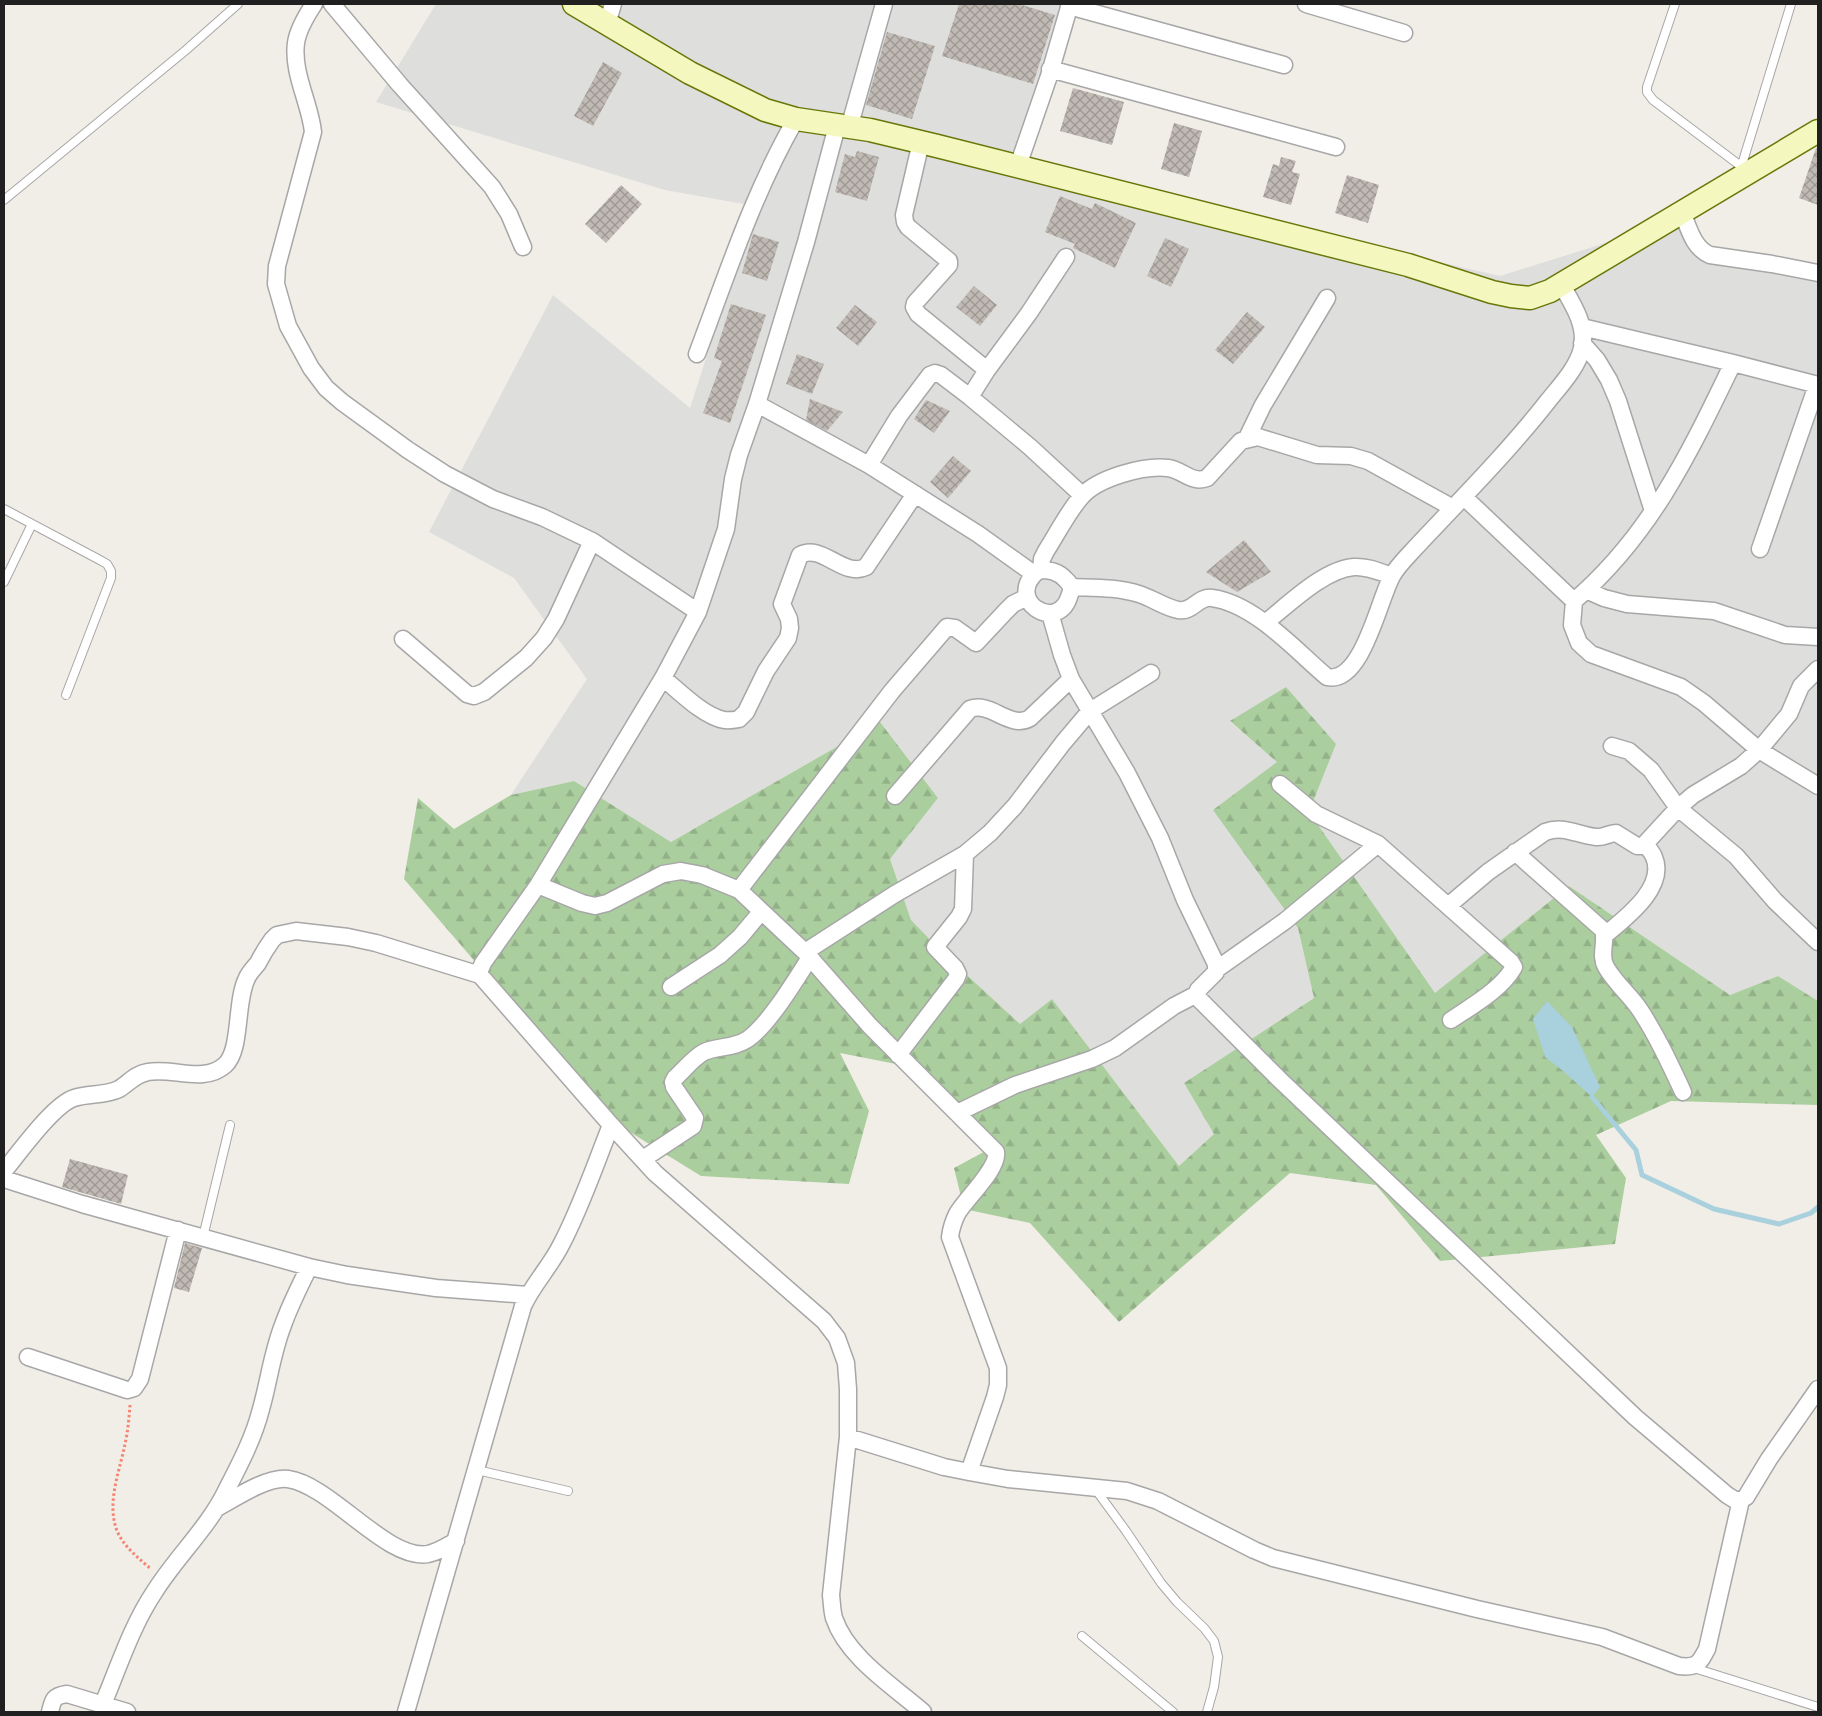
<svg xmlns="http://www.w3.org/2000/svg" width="1822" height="1716" viewBox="0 0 1822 1716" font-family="'Fira Sans Condensed',sans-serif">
<defs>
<pattern id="forest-firs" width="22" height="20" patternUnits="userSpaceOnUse" patternTransform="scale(1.25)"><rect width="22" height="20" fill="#abce9e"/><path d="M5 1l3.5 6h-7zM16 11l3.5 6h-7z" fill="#93b188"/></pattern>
<pattern id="building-cross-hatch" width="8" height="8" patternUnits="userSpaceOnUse" patternTransform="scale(1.25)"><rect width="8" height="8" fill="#c1bab4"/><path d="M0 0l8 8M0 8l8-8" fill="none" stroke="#9c9792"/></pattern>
</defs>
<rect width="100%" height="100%" fill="#f1eee7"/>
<path fill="#dededd" d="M 436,4 L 1065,4 L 1017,165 L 1500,276 L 1676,221 L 1695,257 L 1804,271 L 1818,275 L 1818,1001 L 1778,976 L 1730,995 L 1569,886 L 1435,994 L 1309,812 L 1336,744 L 1230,722 L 1278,762 L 1214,810 L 1298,928 L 1314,998 L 1184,1083 L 1214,1134 L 1179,1166 L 1052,999 L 1020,1024 L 945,955 L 911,920 L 890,859 L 938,798 L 880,722 L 671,842 L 574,781 L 511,795 L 587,679 L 514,578 L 429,532 L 553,295 L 690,408 L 755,206 L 665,190 L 376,102 Z"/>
<path fill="url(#forest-firs)" d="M 1286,687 L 1336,744 L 1309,812 L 1435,993 L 1569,886 L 1730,995 L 1778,976 L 1818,1001 L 1818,1105 L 1671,1101 L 1596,1135 L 1626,1178 L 1615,1244 L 1440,1261 L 1376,1185 L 1290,1173 L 1119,1322 L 1030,1223 L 964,1209 L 954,1168 L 993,1147 L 943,1092 L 896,1064 L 840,1053 L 869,1111 L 849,1184 L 701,1176 L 612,1121 L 404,879 L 418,798 L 454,829 L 511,795 L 574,781 L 671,842 L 880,722 L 938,798 L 890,859 L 911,920 L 945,955 L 1020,1024 L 1052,999 L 1179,1166 L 1214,1134 L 1184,1083 L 1314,998 L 1298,928 L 1213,810 L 1277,762 L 1230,721 Z"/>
<path fill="#a9d0dd" d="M 1547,1001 L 1572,1027 L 1600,1087 L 1592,1097 L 1563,1071 L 1545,1057 L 1533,1019 Z"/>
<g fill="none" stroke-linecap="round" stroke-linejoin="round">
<path stroke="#a9d0dd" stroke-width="5" d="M 1592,1097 L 1636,1150 L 1642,1175 L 1714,1209 L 1779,1224 L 1811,1213 L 1818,1207"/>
</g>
<path fill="url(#building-cross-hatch)" d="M 959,4 L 1019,4 L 1055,15 L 1033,84 L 942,56 Z
M 887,32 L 935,46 L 912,119 L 866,105 Z
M 603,62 L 622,73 L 593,126 L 574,116 Z
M 1073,88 L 1124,102 L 1112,145 L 1060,131 Z
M 1174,123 L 1202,131 L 1189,177 L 1161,169 Z
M 1816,148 L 1818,149 L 1818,205 L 1799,198 Z
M 857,151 L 879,157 L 867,201 L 835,192 L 845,154 L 855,157 Z
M 1281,157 L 1296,161 L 1292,172 L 1300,174 L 1291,205 L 1263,197 L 1273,164 L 1279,166 Z
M 1347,175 L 1379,185 L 1368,223 L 1335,213 Z
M 621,185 L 642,204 L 606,243 L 585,224 Z
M 1060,196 L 1092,209 L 1095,203 L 1136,223 L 1115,268 L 1073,248 L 1075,244 L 1045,232 Z
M 753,234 L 779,242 L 767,281 L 742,273 Z
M 1165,238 L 1189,249 L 1171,287 L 1147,276 Z
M 974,286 L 997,305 L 980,326 L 956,307 Z
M 731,304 L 766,315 L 730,423 L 703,413 L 722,361 L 714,358 Z
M 855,305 L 877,322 L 858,346 L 836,328 Z
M 1247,312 L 1265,327 L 1233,364 L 1215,350 Z
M 797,354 L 824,364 L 812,394 L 786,384 Z
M 810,399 L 843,412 L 827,431 L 806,420 Z
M 926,400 L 950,411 L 934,433 L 914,419 Z
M 953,456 L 971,471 L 948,498 L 930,482 Z
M 1244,540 L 1271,572 L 1237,592 L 1206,572 Z
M 70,1159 L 128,1175 L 121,1204 L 62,1187 Z
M 185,1243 L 202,1248 L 189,1292 L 174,1288 Z"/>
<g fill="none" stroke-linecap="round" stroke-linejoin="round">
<defs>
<path id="lane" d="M 1675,4 L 1647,87 L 1647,92 L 1653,100 L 1742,167
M 1740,171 L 1791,4
M 4,200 L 186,50 L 238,4
M 4,509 L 98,559 L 107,564 L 111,571 L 111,578 L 66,695
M 4,582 L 32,524
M 203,1237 L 230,1125
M 477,1470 L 568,1491
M 1096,1490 L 1126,1531 L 1161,1583 L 1177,1602 L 1204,1628 L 1214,1641 L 1218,1657 L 1214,1687 L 1207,1712
M 1082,1636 L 1173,1712
M 1694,1668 L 1818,1707"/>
<path id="street" d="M 314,4 C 306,16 298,29 296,43 C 292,73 310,103 313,132 L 277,266 L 276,284 L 288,326 L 311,368 L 326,388 L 342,402 L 408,450 L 445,474 L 493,499 L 542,517 L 592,541 L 698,612
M 332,4 L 400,85 L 492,187 L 509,214 L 523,247
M 1306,4 L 1404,33
M 1069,6 L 1284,65
M 607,24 L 613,4
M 1050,69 L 1336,147
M 837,126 L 806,242 L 757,404 L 739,455 L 733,479 L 726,529 L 698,612 L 663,678 L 538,885 L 483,963 L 480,970 L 480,975 L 611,1125 L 655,1173 L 824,1321 L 837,1338 L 846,1363 L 848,1389 L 848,1437 L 831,1595 C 832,1603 832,1611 834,1618 C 847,1657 893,1686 923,1712
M 849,128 L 884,4
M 921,142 L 904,215 L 905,222 L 908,227 L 949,261 L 949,265 L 915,303 L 914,307 L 918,314 L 987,370
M 1018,166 L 1049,76 L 1070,4
M 1682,212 C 1689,228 1693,248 1710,255 L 1772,264 L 1818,273
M 1582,327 L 1733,363 L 1818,385
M 1582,343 L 1597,360 L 1609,380 L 1618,401 L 1653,511
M 697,354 C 727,275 753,193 796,119
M 1733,363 C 1690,452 1651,535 1574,601 L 1572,625 L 1579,643 L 1591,654 L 1681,687 L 1704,703 L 1759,750 L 1818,786
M 970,397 L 987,370 L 1029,313 L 1066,257
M 757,404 L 869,465 L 978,534 L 1034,574
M 1247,438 L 1263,405 L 1327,298
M 869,465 L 899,416 L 930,375 L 935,373 L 941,375 L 970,397 L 1030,447 L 1082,495
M 1465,498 L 1574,601
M 1760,549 L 1817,385
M 1039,570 C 1050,570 1058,571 1066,580 C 1072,585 1072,590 1069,597 C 1057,634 1002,599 1039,570 Z
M 1041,570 L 1042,559 L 1046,551 C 1057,534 1069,510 1082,496 C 1098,478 1144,465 1168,468 C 1183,470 1192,484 1207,478 L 1241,441 L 1258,437 L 1317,455 L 1351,456 L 1368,461 L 1453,508
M 1071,587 C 1094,588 1117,587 1139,594 C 1152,598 1164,607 1178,610 C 1192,613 1198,596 1212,598 C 1255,604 1295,650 1327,677 C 1362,685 1379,599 1392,576 C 1398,565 1408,556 1416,547 C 1461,499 1507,453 1548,401 C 1560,386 1578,367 1582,348 C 1587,325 1572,303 1561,284
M 1586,590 L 1604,598 L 1627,604 L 1714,611 L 1785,635 L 1818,637
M 1050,613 L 1062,655 L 1071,679 L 1127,773 L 1160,838 L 1185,900 L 1216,964 L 1216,972 L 1198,990 L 1197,994 L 1199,999 L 1279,1079 L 1635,1417 L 1727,1495 L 1735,1500 L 1741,1500
M 1265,623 C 1288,605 1324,569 1354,567 C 1367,566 1380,572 1392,576
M 403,639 L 467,694 L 474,696 L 484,692 L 526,658 L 544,638 L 556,619 L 592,541
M 663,678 C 679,691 703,716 724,720 C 729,721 734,720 739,719 L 746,712 L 766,671 L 788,638 L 790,628 L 789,619 L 782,604 L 800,555 C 822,543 843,578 866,567 L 915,494
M 1612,746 L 1629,751 L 1651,770 L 1678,808 L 1736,856 L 1775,901 L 1818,942
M 1280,784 L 1316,814 L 1378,844 L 1511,962 L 1514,967 C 1501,990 1473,1005 1451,1020
M 895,796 L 970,709 C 991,701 1010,730 1030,718 L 1071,679
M 1515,852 L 1603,930 C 1607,943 1599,955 1606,967 C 1615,983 1630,995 1640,1010 C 1657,1036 1670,1064 1683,1092
M 538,885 L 582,903 L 595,906 L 607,903 L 663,874 L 681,871 L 702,875 L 739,890 L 805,952 L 870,1026 L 996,1152 C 999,1169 965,1199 957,1214 C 953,1222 951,1229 950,1237 L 998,1368 L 998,1385 L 995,1397 L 969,1472
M 739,890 L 892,691 L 947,627 L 955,628 L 976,643 L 1005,612 L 1013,604 L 1027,597
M 1449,905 L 1488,872 L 1545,832 C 1564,825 1577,835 1596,837 C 1604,838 1609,833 1616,833 L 1637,846 L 1643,846 L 1678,808 L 1693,795 L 1741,766 L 1759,750 L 1789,714 L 1801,686 L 1818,669
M 1604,936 C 1624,919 1667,888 1654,857 C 1652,852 1648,848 1645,844
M 805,952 L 895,894 L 965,854 L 990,833 L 1015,806 L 1063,743 L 1090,711 L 1151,673
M 1217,969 L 1285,921 L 1378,844
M 671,987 L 720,955 L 740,937 L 761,912
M 898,1055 L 956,979 L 958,974 L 955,968 L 935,947 L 959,917 L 963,909 L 965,854
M 957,1113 L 1015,1085 L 1092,1059 L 1115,1048 L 1174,1006 L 1197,994
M 643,1159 L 693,1126 L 695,1118 L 674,1087 L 673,1082 L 675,1078 C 684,1070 693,1058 704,1052 C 718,1046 735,1048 748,1039 C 769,1024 795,981 809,959
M 4,1171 C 19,1153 53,1105 74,1098 C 89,1093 105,1096 119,1089 C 129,1083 135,1074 148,1072 C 172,1067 204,1084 225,1065 C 242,1050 235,1001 247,978 C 249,973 254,968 258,963 C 262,955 267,947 272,940 L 277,935 L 296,931 L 348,937 L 376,943 L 480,975
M 4,1179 L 82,1204 L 309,1267 L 347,1275 L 436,1288 L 528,1295
M 28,1357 L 127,1390 L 134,1388 L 140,1379 L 178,1230
M 848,1437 L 944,1467 L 969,1472 L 1008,1479 L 1127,1491 L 1158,1501 L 1254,1550 L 1273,1558 L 1477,1609 L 1602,1637 L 1679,1666 C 1697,1668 1699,1664 1707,1649 L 1741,1500 L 1746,1497 L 1769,1459 L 1818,1389
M 217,1508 C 235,1498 268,1476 288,1479 C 331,1485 387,1561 428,1554 C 438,1552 447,1546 456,1541
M 103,1704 C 119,1666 132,1625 155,1591 C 177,1556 209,1527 227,1489 C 240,1464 254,1437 261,1409 C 269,1381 272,1353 283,1325 C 290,1305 300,1286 309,1267
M 50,1712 C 53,1700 53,1696 67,1694 L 127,1712
M 406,1712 L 523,1306 C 533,1284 550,1267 561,1245 C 581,1207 595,1165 611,1125"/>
<path id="secondary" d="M 574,4 L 690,73 L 765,110 L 796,119 L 870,130 L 937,146 L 1408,265 L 1492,292 L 1511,296 L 1530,298 L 1550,291 L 1818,131"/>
</defs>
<use href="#lane" stroke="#a7a7a7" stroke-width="10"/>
<use href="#street" stroke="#a7a7a7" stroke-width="19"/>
<use href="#secondary" stroke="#687708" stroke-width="25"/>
<path stroke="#f68473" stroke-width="3" stroke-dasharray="2.5 2.5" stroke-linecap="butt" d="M 130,1405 C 129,1418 128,1431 125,1444 C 120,1470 107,1500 116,1528 C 121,1544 138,1558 151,1569"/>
<use href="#lane" stroke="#fff" stroke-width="8"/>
<use href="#street" stroke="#fff" stroke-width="16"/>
<use href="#secondary" stroke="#f4f8be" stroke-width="22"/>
</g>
<rect width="1822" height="1716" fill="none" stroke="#202020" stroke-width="10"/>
</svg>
